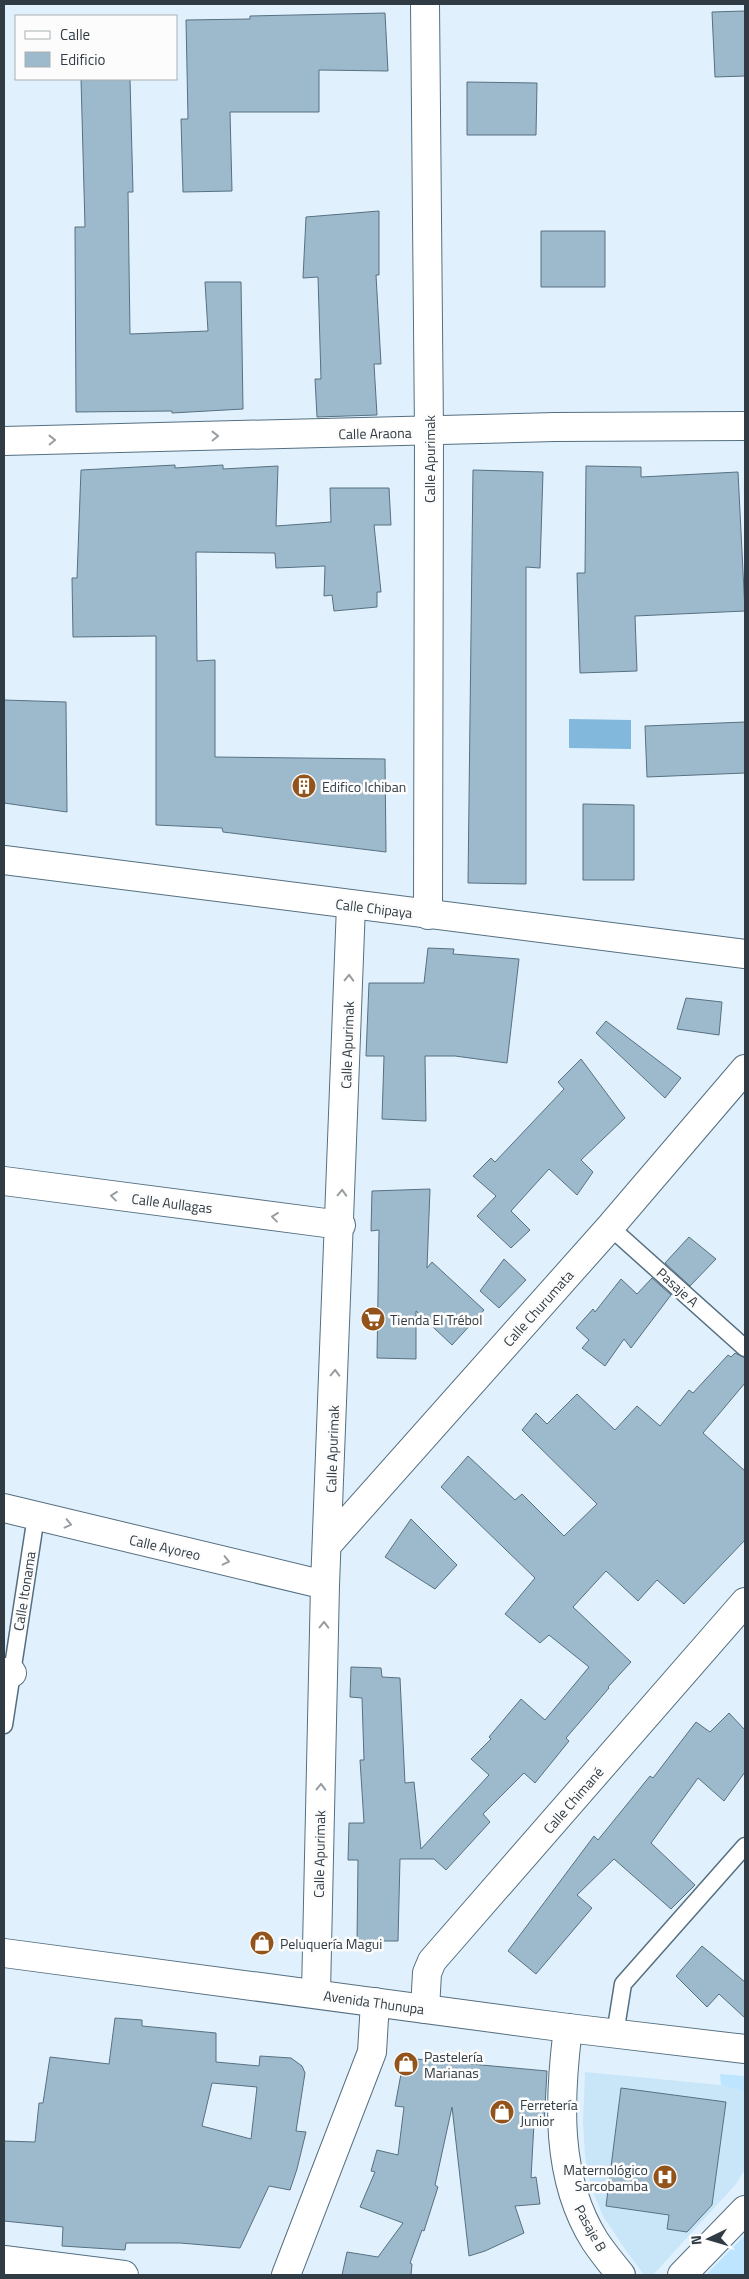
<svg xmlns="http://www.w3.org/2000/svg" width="749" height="2279" viewBox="0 0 749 2279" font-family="'Titillium Web',sans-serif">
<rect width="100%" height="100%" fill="#e0f1fd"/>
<path fill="#c9e6f9" d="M 585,2072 L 721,2085 L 740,2090 L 745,2094 L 745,2169 L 736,2184 L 653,2275 L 644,2275 L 625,2249 L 603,2216 L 591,2187 L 585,2157 L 583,2122 Z"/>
<path fill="#bde5ff" d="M 720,2074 L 745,2076 L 745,2094 L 740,2090 L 721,2085 Z
M 745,2235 L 745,2275 L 706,2275 Z"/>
<path fill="#81b8db" d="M 569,719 L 631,720 L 631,749 L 569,748 Z"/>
<path fill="#9db9cc" stroke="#577182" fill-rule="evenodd" d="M 745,11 L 745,76 L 715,77 L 712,12 Z
M 385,13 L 388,71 L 319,70 L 319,112 L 230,112 L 232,191 L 183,192 L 181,119 L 188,119 L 186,20 L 250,19 L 250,16 Z
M 81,79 L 130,79 L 133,192 L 128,192 L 130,334 L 208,331 L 205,282 L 241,282 L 243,409 L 172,413 L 172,411 L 76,412 L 75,227 L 85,227 Z
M 467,82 L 537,83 L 536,135 L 467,135 Z
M 379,211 L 379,275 L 376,275 L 381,364 L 374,364 L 377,415 L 317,417 L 315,379 L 321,379 L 318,277 L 303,278 L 306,217 Z
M 541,231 L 605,231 L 605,287 L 541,287 Z
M 175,465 L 175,468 L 223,465 L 223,469 L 278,466 L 276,526 L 331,522 L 330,488 L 389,488 L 391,525 L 374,525 L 381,592 L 377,592 L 377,607 L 334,611 L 332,595 L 324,596 L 325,566 L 276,568 L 275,553 L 196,552 L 197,661 L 215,660 L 215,757 L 385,759 L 386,852 L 223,832 L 222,828 L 156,825 L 156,636 L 73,637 L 72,578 L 77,578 L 81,470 Z
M 586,466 L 641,467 L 641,477 L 738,472 L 745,611 L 635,616 L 637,671 L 580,673 L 577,573 L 585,573 Z
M 473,470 L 543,472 L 540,568 L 526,567 L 526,884 L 468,883 Z
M 4,700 L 66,702 L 67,812 L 4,803 Z
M 745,722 L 745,773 L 647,777 L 645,726 Z
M 583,804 L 634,805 L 634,880 L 583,880 Z
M 428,948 L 454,949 L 453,954 L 519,959 L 507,1063 L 455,1056 L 425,1056 L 426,1121 L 382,1119 L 384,1056 L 366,1056 L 369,983 L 424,983 Z
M 686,998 L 722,1002 L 719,1035 L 677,1029 Z
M 606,1021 L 681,1078 L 665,1098 L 596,1033 Z
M 581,1059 L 625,1118 L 581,1160 L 593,1172 L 577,1195 L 549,1169 L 511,1211 L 530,1230 L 511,1248 L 477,1216 L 496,1196 L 473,1176 L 491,1158 L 495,1162 L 564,1089 L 558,1082 Z
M 430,1189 L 427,1268 L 432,1262 L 484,1310 L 452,1345 L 416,1311 L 416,1359 L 377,1358 L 379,1230 L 371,1231 L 372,1191 Z
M 689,1237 L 716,1259 L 690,1286 L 665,1263 Z
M 504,1259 L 526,1280 L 499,1308 L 480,1291 Z
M 652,1278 L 671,1295 L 631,1348 L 624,1339 L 605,1366 L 582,1348 L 589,1340 L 576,1328 L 593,1309 L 595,1312 L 621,1279 L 637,1294 Z
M 735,1353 L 745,1358 L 745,1383 L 703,1433 L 745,1471 L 745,1540 L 684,1604 L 657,1580 L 638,1601 L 606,1571 L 573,1607 L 631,1662 L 608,1687 L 609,1688 L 566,1738 L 569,1741 L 535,1783 L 524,1773 L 483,1814 L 490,1822 L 446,1870 L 434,1859 L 400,1859 L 398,1941 L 357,1941 L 358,1860 L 348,1860 L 349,1823 L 364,1823 L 360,1760 L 364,1760 L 362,1698 L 350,1697 L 351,1667 L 381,1668 L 382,1677 L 400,1678 L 405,1783 L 414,1782 L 421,1849 L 489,1775 L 471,1759 L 491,1739 L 489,1737 L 521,1699 L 545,1720 L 589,1667 L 549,1635 L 540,1643 L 505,1614 L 535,1578 L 441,1487 L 468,1456 L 515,1500 L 522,1494 L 564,1536 L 597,1504 L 522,1430 L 536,1413 L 547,1424 L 577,1394 L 615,1430 L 637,1406 L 660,1426 L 689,1390 L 693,1393 L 728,1355 L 731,1357 Z
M 411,1519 L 457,1565 L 435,1589 L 385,1557 Z
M 729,1713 L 745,1730 L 745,1772 L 724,1801 L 698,1778 L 651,1843 L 695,1885 L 671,1909 L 614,1859 L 577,1895 L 592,1908 L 536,1974 L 508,1951 L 594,1836 L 598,1840 L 650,1776 L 653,1778 L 696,1722 L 710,1732 Z
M 702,1946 L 745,1982 L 745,2018 L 719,1994 L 707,2007 L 676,1976 Z
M 115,2018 L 142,2020 L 142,2026 L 216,2033 L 216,2062 L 259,2066 L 260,2056 L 291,2058 L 302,2066 L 305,2073 L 296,2131 L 306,2132 L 297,2169 L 290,2190 L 269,2186 L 240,2248 L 180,2243 L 126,2243 L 125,2250 L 62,2246 L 63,2227 L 4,2221 L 4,2141 L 35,2142 L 39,2103 L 43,2103 L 50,2057 L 109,2064 ZM 212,2083 L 257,2087 L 251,2139 L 202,2126 Z
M 416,2059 L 547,2071 L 544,2124 L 534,2123 L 531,2178 L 536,2177 L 540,2204 L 515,2206 L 524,2233 L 485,2251 L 469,2256 L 452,2107 L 435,2185 L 438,2187 L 424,2231 L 422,2230 L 410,2263 L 412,2264 L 411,2275 L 342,2275 L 347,2252 L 378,2257 L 403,2223 L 360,2207 L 375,2172 L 371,2171 L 377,2150 L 398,2155 L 404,2107 L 395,2106 L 401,2074 Z
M 621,2088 L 726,2102 L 712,2205 L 687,2232 L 667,2229 L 669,2215 L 606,2206 Z"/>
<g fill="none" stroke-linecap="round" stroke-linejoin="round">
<defs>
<path id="lane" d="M 610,1227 L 745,1348
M 4,1725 L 36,1516
M 615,2034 L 623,1984 L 745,1846"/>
<path id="street" d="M 425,4 L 429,432 L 428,915
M 4,441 L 555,427 L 745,426
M 4,1181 L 341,1225
M 4,1508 L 325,1585
M 328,1544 L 610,1227 L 745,1069
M 4,1672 L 12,1673
M 316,1993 L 325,1585 L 351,905
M 425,2009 L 427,1973 L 432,1961 L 745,1602
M 568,2028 C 559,2099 555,2178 595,2241 C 603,2253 612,2264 621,2275
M 4,2260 L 124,2275
M 286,2275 L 372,2052 L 375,2002"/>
<path id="secondary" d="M 4,860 L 745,954
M 4,1953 L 568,2028 L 745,2049
M 682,2275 L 745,2210"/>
</defs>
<use href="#lane" stroke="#556f80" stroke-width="19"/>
<use href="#street" stroke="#556f80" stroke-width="30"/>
<use href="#secondary" stroke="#556f80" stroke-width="30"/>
<use href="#lane" stroke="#fff" stroke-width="16"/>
<use href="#street" stroke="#fff" stroke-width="28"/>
<use href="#secondary" stroke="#fff" stroke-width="28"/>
</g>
<defs><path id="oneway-chevron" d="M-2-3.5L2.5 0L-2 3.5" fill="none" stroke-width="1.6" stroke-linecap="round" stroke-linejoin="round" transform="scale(1.25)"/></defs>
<g stroke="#989da1">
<use href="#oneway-chevron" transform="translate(215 436) rotate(-1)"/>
<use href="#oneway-chevron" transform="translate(52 440) rotate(-1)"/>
<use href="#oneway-chevron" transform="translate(349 978) rotate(-88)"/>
<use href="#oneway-chevron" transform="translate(342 1193) rotate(-88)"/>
<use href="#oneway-chevron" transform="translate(114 1196) rotate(-173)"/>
<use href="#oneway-chevron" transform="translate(275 1217) rotate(-173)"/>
<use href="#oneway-chevron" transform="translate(335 1373) rotate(-88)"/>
<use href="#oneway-chevron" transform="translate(68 1524) rotate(13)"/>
<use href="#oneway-chevron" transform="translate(226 1561) rotate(13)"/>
<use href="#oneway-chevron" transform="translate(324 1625) rotate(-89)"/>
<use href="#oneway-chevron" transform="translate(321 1787) rotate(-89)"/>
</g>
<defs>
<symbol id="building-disc" viewBox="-11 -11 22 22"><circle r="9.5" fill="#93541c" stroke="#fcfcfc"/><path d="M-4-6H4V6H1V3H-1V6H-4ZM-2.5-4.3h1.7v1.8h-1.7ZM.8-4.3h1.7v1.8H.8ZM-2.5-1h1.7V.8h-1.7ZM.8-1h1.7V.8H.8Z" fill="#fff"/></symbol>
<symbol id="supermarket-disc" viewBox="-11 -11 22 22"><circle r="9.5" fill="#93541c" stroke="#fcfcfc"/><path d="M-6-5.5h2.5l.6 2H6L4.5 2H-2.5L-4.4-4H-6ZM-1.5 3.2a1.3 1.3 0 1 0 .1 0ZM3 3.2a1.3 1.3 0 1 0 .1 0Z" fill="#fff"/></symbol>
<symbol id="shop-disc" viewBox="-11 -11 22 22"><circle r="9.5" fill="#93541c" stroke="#fcfcfc"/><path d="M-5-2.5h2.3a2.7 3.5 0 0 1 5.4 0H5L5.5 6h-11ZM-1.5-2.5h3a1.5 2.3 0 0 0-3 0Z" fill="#fff"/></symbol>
<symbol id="hospital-disc" viewBox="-11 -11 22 22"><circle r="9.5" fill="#93541c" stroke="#fcfcfc"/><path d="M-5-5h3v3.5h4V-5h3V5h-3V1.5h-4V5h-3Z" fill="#fff"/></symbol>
</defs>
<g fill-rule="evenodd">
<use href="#building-disc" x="290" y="772" width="28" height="28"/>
<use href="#supermarket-disc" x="359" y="1305" width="28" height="28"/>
<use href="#shop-disc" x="248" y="1929" width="28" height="28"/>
<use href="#shop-disc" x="392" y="2050" width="28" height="28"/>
<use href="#shop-disc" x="488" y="2098" width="28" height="28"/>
<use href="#hospital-disc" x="651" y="2163" width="28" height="28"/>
</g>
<g text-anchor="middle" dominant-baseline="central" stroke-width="5" stroke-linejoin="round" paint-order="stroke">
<g font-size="14" fill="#303b43" stroke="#fcfcfc">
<text transform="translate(375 433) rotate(-1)">Calle Araona</text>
<text transform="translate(429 459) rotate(-90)">Calle Apurimak</text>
<text transform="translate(374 908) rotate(7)">Calle Chipaya</text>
<text transform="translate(347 1045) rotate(-88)">Calle Apurimak</text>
<text transform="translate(172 1203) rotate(7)">Calle Aullagas</text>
<text transform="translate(678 1287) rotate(42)">Pasaje A</text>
<text transform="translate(538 1308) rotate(-48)">Calle Churumata</text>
<text transform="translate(332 1449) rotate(-88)">Calle Apurimak</text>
<text transform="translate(165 1547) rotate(13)">Calle Ayoreo</text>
<text transform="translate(24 1591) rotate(-81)">Calle Itonama</text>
<text transform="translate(573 1800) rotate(-49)">Calle Chimané</text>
<text transform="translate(319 1854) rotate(-89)">Calle Apurimak</text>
<text transform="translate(374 2002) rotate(8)">Avenida Thunupa</text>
<text transform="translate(591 2228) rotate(61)">Pasaje B</text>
</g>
<g font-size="14" fill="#303b43" stroke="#fcfcfc" text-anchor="start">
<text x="322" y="786">Edifico Ichiban</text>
<text x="390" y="1319">Tienda El Trébol</text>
<text x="280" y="1943">Peluquería Magui</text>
<text x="424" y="2056">Pastelería<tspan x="424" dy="16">Marianas</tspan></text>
<text x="520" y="2104">Ferretería<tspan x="520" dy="16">Junior</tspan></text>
<text x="648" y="2169" text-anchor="end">Maternológico<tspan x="648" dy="16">Sarcobamba</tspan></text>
</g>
</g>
<rect width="749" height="2279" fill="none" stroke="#303b43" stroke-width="10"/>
<rect x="15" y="15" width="162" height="65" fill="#fcfcfc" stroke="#aaafb2"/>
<rect x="25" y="31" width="25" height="8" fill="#ffffff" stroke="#aaafb2"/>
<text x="60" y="40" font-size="15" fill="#303b43">Calle</text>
<rect x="25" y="52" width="25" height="15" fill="#9db9cc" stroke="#aaafb2"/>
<text x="60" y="65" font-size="15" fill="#303b43">Edificio</text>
<g transform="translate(709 2239) rotate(265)" stroke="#fcfcfc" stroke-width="4" paint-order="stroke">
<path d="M0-4L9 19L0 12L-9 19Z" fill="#303b43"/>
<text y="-8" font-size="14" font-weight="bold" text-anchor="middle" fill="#303b43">N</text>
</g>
</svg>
